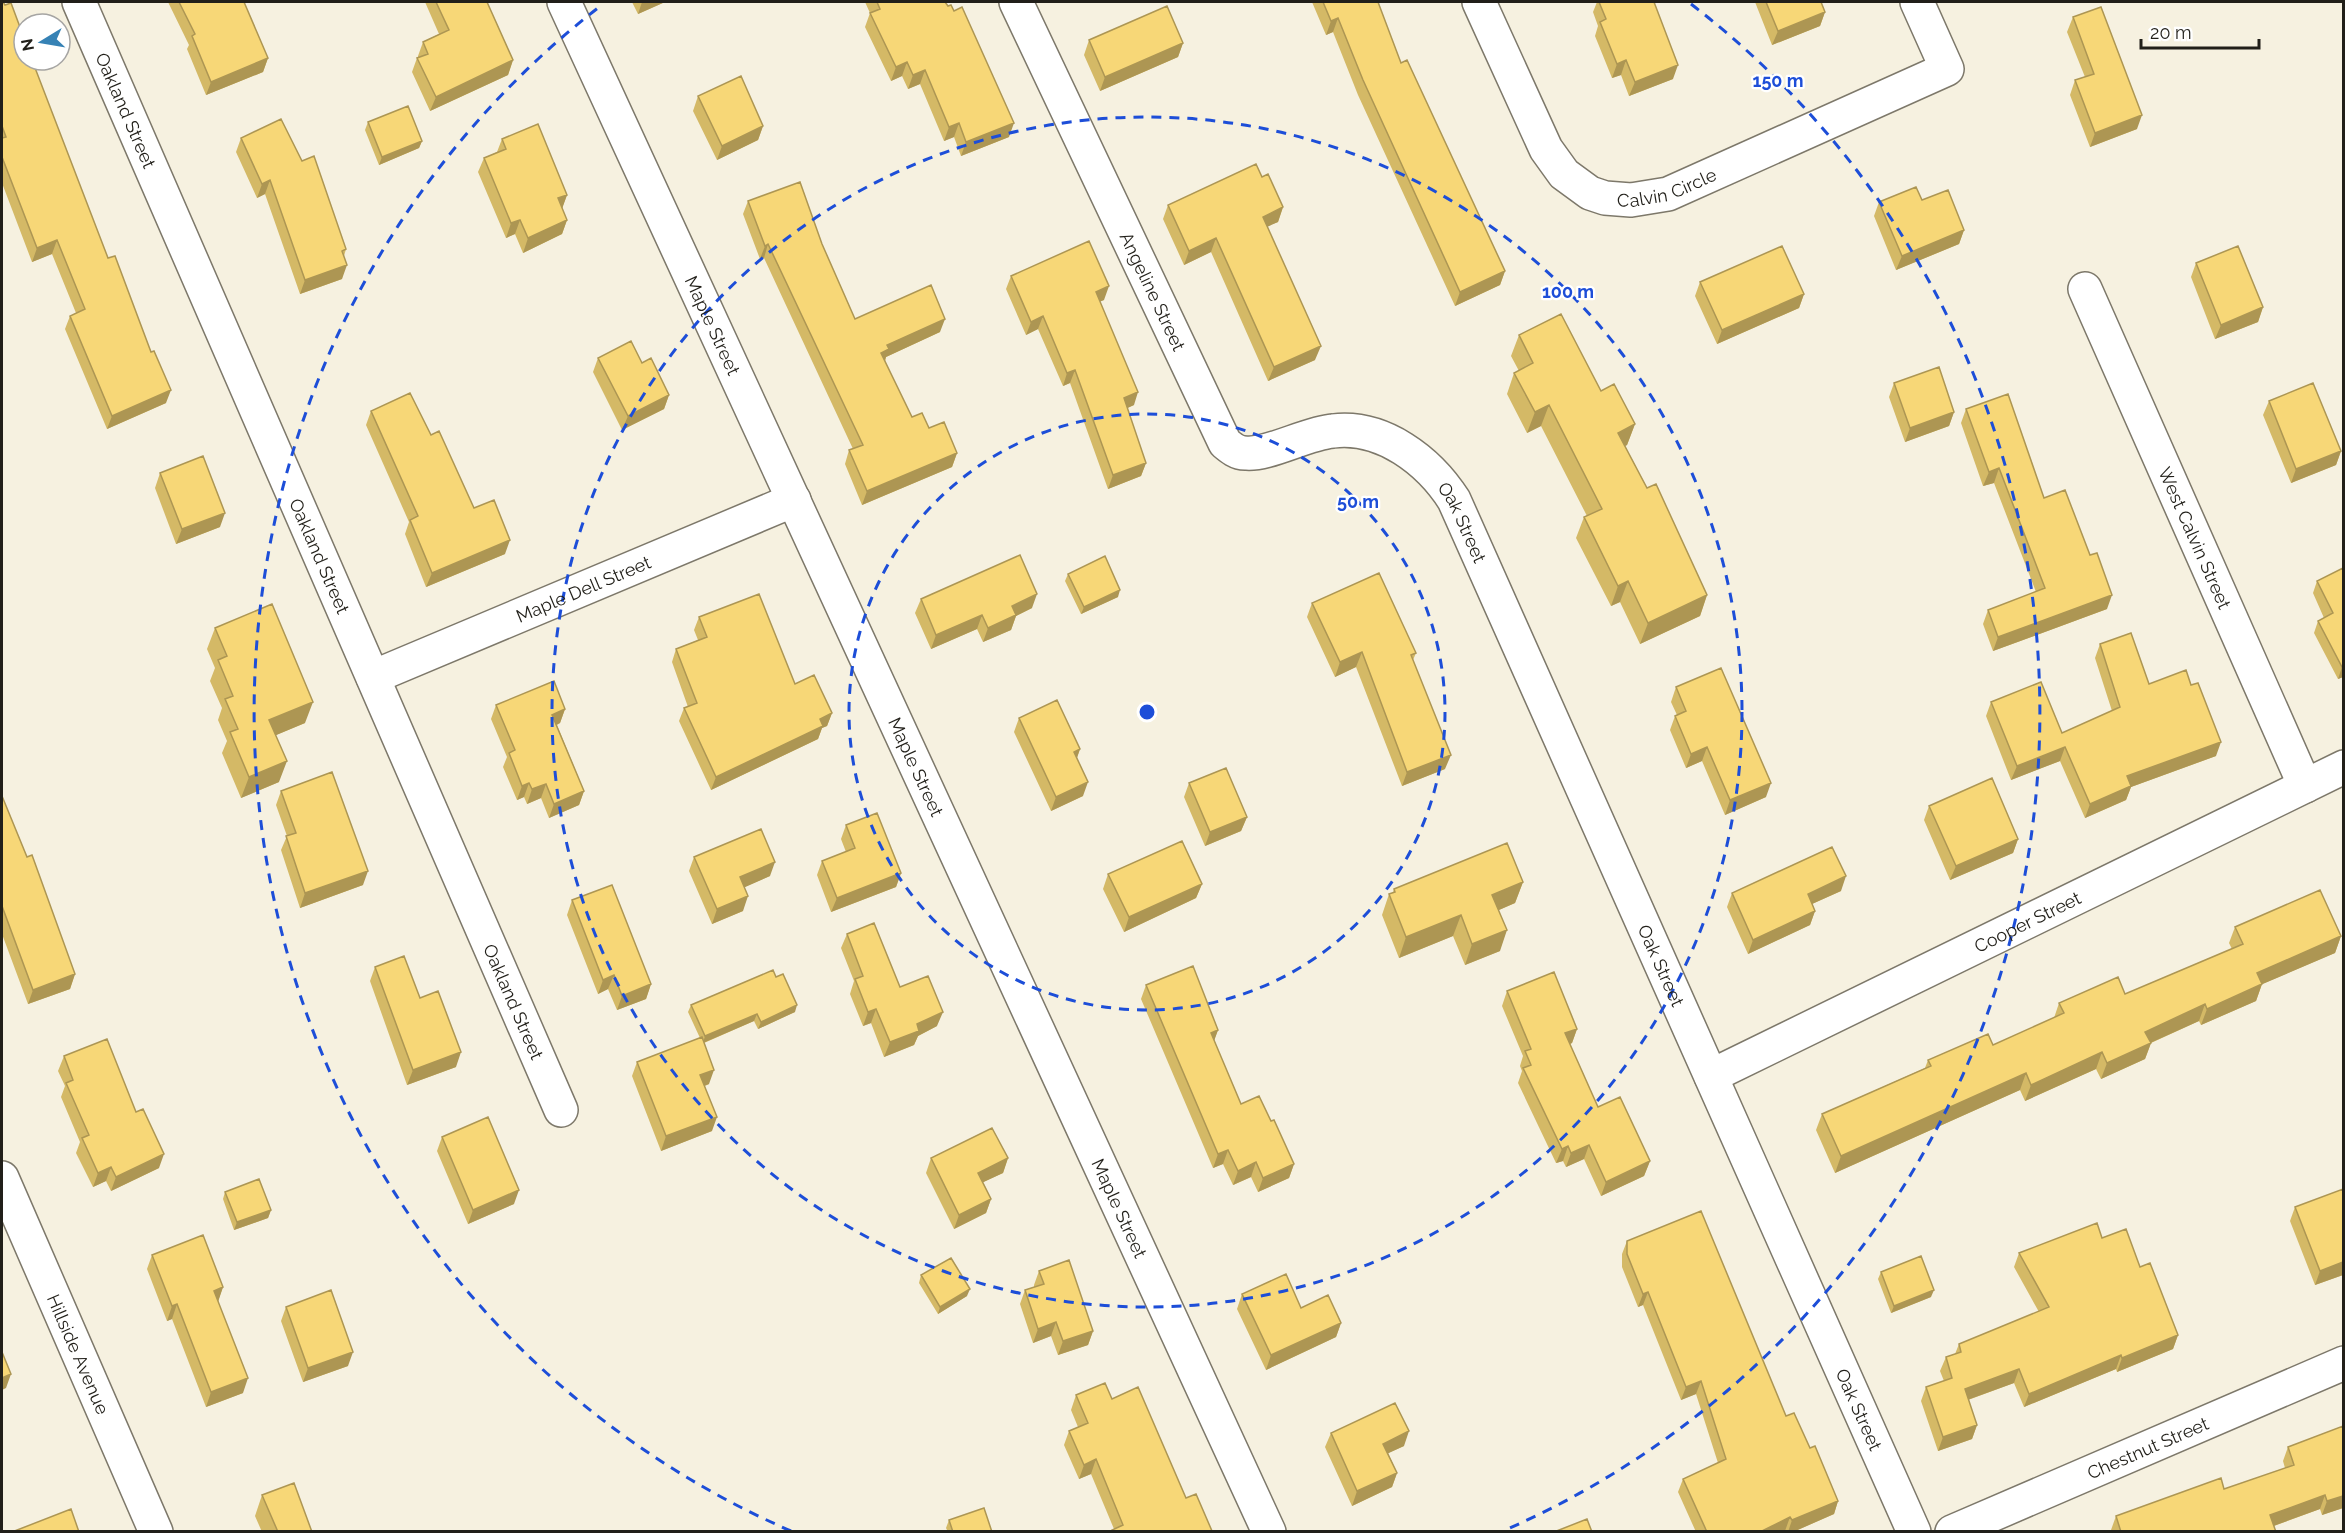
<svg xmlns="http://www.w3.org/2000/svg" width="2345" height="1533" viewBox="0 0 2345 1533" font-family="Raleway,sans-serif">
<rect width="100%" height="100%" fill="#f6f1e0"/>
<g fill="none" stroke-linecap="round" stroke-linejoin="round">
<defs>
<g id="street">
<path id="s1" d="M 79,2 L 561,1110"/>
<path id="s2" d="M 564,2 L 1269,1532"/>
<path id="s3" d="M 1016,2 L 1225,443 C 1231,448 1237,453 1245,453 C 1267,456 1307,433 1333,431 C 1383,425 1429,461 1454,500 L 1914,1532"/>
<path id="s4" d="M 1479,2 L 1546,149 L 1564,174 L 1590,193 L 1605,198 L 1631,200 L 1668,194 L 1947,69 L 1917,2"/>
<path id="s5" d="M 2085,289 L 2305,786"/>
<path id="s6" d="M 373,677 L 794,500"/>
<path id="s7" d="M 1711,1076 L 2344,767"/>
<path id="s8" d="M 2,1178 L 156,1532"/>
<path id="s9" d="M 1952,1532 L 2344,1363"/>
</g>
</defs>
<use href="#street" stroke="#7d786a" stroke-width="36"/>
<use href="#street" stroke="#fff" stroke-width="33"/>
</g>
<path fill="#d4b966" d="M 2,2 L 108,258 L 166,403 L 107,429 L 65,329 L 70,316 L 76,313 L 52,254 L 32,262 L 2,183 Z
M 168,2 L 244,2 L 268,58 L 263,72 L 206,95 L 187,49 L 189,45 Z
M 425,2 L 487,2 L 513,60 L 508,75 L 430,111 L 412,72 L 417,58 L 418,58 L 418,56 L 423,42 L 439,34 Z
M 632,2 L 665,2 L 638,14 Z
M 865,2 L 945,2 L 1009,137 L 961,156 L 954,137 L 944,141 L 920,84 L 908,89 L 902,76 L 891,81 L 865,27 L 870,13 Z
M 1312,2 L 1378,2 L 1401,63 L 1505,271 L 1500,285 L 1455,306 L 1358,95 L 1333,32 L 1326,35 Z
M 1597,2 L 1654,2 L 1673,79 L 1629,96 L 1621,75 L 1612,78 L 1595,36 L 1598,26 L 1593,12 Z
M 1755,2 L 1821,2 L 1825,12 L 1820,26 L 1772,45 Z
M 2073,17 L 2137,129 L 2090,147 L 2070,95 L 2075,80 L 2085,77 L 2067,32 Z
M 1089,40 L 1183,43 L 1178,57 L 1100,91 L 1084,55 Z
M 698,96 L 763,126 L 758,140 L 717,160 L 693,111 Z
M 368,122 L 422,141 L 419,148 L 379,165 L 365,130 Z
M 241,138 L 302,161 L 346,249 L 344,256 L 342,279 L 300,294 L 265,194 L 257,198 L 236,152 Z
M 502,139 L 567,195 L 562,208 L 567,220 L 562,234 L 523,253 L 515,234 L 506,238 L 478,172 L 484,158 L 497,152 Z
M 1262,177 L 1283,207 L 1278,222 L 1267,226 L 1315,360 L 1268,381 L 1211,252 L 1184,265 L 1163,219 L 1168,205 Z
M 1922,200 L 1964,230 L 1959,244 L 1896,270 L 1874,216 L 1879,202 Z
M 748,201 L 822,244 L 855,319 L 940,332 L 886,357 L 885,362 L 912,417 L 929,428 L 957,453 L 952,467 L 862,505 L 845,464 L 849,450 L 853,449 L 764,258 L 760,259 L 743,214 Z
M 2196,263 L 2263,307 L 2258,322 L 2215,339 L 2191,277 Z
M 1011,276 L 1104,300 L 1100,301 L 1134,405 L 1127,408 L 1146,463 L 1141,476 L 1108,489 L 1070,383 L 1063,386 L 1038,329 L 1026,335 L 1006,289 Z
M 1700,282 L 1804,294 L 1799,308 L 1717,344 L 1695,296 Z
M 1519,335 L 1601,391 L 1635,424 L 1627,445 L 1625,446 L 1647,488 L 1707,595 L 1700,616 L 1640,644 L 1620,602 L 1611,606 L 1576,538 L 1584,517 L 1587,516 L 1541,426 L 1527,433 L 1507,394 L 1514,373 L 1519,371 L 1511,356 Z
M 598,358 L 642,363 L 669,395 L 664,409 L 622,430 L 593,372 Z
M 1894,383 L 1954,412 L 1949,426 L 1905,442 L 1889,397 Z
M 2269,401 L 2341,451 L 2336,465 L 2291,483 L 2263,415 Z
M 1966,409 L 2044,498 L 2107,609 L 1993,651 L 1983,624 L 1988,610 L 2036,592 L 1994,483 L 1983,486 L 1961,423 Z
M 371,411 L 431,435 L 474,508 L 505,554 L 426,587 L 405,534 L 409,522 L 366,425 Z
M 160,473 L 220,527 L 176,544 L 155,488 Z
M 2343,568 L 2343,677 L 2338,679 L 2314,633 L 2318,621 L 2324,618 L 2313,593 L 2317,581 Z
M 1068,574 L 1118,597 L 1081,614 L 1065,581 Z
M 921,599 L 1032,608 L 1016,616 L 1011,630 L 983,642 L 977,629 L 931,649 L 915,613 Z
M 1312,603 L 1416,653 L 1413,660 L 1445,769 L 1402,786 L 1356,667 L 1335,677 L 1307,617 Z
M 699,617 L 795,684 L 832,713 L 827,726 L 822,728 L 818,739 L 711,790 L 679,721 L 684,708 L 688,707 L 672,662 L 676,649 L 698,640 L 694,630 Z
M 215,628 L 305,723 L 276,735 L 279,782 L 241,798 L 222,753 L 227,741 L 218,720 L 222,708 L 210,681 L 215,668 L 207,649 Z
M 2100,644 L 2149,684 L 2216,756 L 2131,787 L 2126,800 L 2085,818 L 2060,761 L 2011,780 L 1986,716 L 1991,702 L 2062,733 L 2112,711 L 2095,658 Z
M 1676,687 L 1766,797 L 1725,815 L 1702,761 L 1686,768 L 1670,730 L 1675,716 L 1677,715 L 1671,702 Z
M 496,705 L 565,709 L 560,723 L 557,725 L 584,791 L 579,805 L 549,818 L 541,798 L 527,804 L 524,797 L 517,800 L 503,767 L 507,757 L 491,719 Z
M 1019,718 L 1080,749 L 1077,758 L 1083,796 L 1051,811 L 1014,732 Z
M 1189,783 L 1247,817 L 1241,831 L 1205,846 L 1184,797 Z
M 281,791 L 363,885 L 300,908 L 281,850 L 287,836 L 276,805 Z
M 2,796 L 75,974 L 70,989 L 28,1004 L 2,934 Z
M 1929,806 L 2018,839 L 2013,853 L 1950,880 L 1924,820 Z
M 846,825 L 901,873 L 896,887 L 831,912 L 817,875 L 822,861 L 846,852 L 841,839 Z
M 694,857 L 770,876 L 744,887 L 743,911 L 712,924 L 689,871 Z
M 1108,874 L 1202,884 L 1196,898 L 1124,932 L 1103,889 Z
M 1523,882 L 1515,903 L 1499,910 L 1500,951 L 1465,965 L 1453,936 L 1399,958 L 1382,915 L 1389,894 L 1393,893 L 1394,889 Z
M 1841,891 L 1812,904 L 1815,911 L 1810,925 L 1748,954 L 1727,907 L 1732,893 Z
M 572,900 L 651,984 L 646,999 L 617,1010 L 608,989 L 598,994 L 567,915 Z
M 2235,927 L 2341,936 L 2335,953 L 2262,984 L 2256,1001 L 2201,1025 L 2199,1021 L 2151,1043 L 2145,1059 L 2101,1079 L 2096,1069 L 2025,1101 L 2020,1090 L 1835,1173 L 1816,1130 L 1822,1114 L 1925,1068 L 1928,1060 L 1993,1045 L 2054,1018 L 2059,1003 L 2125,994 L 2232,949 L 2229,943 Z
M 847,934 L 937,1026 L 918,1036 L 914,1045 L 884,1057 L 871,1023 L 863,1026 L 850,994 L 854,981 L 841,948 Z
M 375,967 L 420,998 L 456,1067 L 407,1085 L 370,981 Z
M 776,977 L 795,1012 L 758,1029 L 754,1021 L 704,1043 L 709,1084 L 705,1086 L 712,1131 L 661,1151 L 632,1076 L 637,1062 L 700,1038 L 688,1012 L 691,1005 Z
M 1146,985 L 1218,1030 L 1214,1040 L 1241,1104 L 1271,1121 L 1294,1164 L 1289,1178 L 1258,1192 L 1251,1177 L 1233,1185 L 1223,1164 L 1213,1168 L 1141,999 Z
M 1507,991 L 1577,1029 L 1572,1043 L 1570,1044 L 1598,1107 L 1650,1161 L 1644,1176 L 1601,1196 L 1584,1159 L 1566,1167 L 1563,1161 L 1556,1163 L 1518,1083 L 1522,1071 L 1520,1066 L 1523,1056 L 1502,1006 Z
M 64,1056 L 159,1168 L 111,1191 L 106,1181 L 93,1187 L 76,1153 L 80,1142 L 61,1097 L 65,1086 L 58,1071 Z
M 442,1137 L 514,1204 L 468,1224 L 437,1151 Z
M 931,1158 L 1008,1158 L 1003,1173 L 983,1182 L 991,1199 L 986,1213 L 954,1229 L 926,1173 Z
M 225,1192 L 271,1210 L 268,1218 L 234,1230 L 223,1199 Z
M 2295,1207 L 2343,1275 L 2315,1285 L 2290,1221 Z
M 2102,1238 L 2140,1267 L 2178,1335 L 2173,1349 L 2117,1372 L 2116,1369 L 2024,1407 L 2014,1383 L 1968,1400 L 1977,1425 L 1972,1439 L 1938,1451 L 1921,1401 L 1926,1387 L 1944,1381 L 1940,1371 L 1946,1357 L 1955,1354 L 1959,1344 L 2039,1312 L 2014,1267 L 2019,1253 Z
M 1627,1241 L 1786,1416 L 1810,1448 L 1838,1501 L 1834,1514 L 1793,1532 L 1786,1532 L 1785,1531 L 1784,1532 L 1696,1532 L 1678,1492 L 1683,1479 L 1718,1463 L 1696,1394 L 1681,1400 L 1643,1305 L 1638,1307 L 1622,1267 L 1622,1254 Z
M 152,1255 L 223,1287 L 218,1301 L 243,1393 L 206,1407 L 172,1319 L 167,1321 L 147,1269 Z
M 1039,1271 L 1093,1331 L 1088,1345 L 1058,1355 L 1051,1336 L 1033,1343 L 1020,1304 L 1025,1290 L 1034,1287 L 1034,1285 Z
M 1881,1272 L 1931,1297 L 1891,1313 L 1878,1279 Z
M 921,1275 L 967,1296 L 938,1314 L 919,1283 Z
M 1242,1294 L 1301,1308 L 1341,1323 L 1336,1337 L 1266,1370 L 1237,1309 Z
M 286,1307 L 348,1366 L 303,1382 L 281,1321 Z
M 1076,1395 L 1112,1399 L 1211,1532 L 1112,1532 L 1114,1529 L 1091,1474 L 1079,1479 L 1064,1445 L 1069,1431 L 1078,1427 L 1071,1410 Z
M 2343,1426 L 2343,1508 L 2322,1515 L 2320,1509 L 2274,1526 L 2276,1532 L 2111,1532 L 2111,1530 L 2116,1516 L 2224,1489 L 2285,1468 L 2283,1461 L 2288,1447 Z
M 1331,1433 L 1404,1446 L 1388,1453 L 1397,1473 L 1392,1487 L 1352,1506 L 1325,1447 Z
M 262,1495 L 312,1532 L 262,1532 L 255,1516 Z
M 949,1520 L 992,1532 L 948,1532 L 946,1528 Z"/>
<path fill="#ad9653" d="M 642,2 L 665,2 L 638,14 Z
M 1825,12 L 1820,26 L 1772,45 L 1778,31 Z
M 1338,18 L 1333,32 L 1326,35 L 1331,21 Z
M 1183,43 L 1178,57 L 1100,91 L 1105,77 Z
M 268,58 L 263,72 L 206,95 L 211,82 Z
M 513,60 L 508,75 L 430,111 L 436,97 Z
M 1626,60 L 1621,75 L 1612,78 L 1617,64 Z
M 907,62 L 902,76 L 891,81 L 896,67 Z
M 1678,65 L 1673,79 L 1629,96 L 1635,82 Z
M 925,70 L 920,84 L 908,89 L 913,75 Z
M 2142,115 L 2137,129 L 2090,147 L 2095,133 Z
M 959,123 L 954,137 L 944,141 L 949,127 Z
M 1014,123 L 1009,137 L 961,156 L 966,142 Z
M 763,126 L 758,140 L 717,160 L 722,146 Z
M 422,141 L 419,148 L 379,165 L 382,157 Z
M 270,180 L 265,194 L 257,198 L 262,184 Z
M 567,195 L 562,209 L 558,198 Z
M 1283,207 L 1278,222 L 1258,231 L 1263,217 Z
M 520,220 L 515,234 L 506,238 L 511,223 Z
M 567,220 L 562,234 L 523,253 L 528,238 Z
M 1964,230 L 1959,244 L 1896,270 L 1902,256 Z
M 1216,238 L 1211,252 L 1184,265 L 1189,251 Z
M 57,240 L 52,254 L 32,262 L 37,248 Z
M 768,244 L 764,258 L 760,259 L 765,246 Z
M 347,265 L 342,279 L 300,294 L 305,280 Z
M 1505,271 L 1500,285 L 1455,306 L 1460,292 Z
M 1109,286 L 1104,300 L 1092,305 L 1096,292 Z
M 1804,294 L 1799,308 L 1717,344 L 1722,330 Z
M 2263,307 L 2258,322 L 2215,339 L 2221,325 Z
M 1043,316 L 1038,329 L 1026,335 L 1031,322 Z
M 945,319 L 940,332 L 886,357 L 884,363 L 881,353 L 887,345 Z
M 1321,346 L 1315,360 L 1268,381 L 1274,367 Z
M 1075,370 L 1070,383 L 1063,386 L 1067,373 Z
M 171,390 L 166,403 L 107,429 L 112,416 Z
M 1138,392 L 1134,405 L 1119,412 L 1124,398 Z
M 669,395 L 664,409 L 622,430 L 628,416 Z
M 1549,405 L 1541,426 L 1527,433 L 1535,412 Z
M 1954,412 L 1949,426 L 1905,442 L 1910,428 Z
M 1635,424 L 1627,445 L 1611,453 L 1618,433 Z
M 2341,451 L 2336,465 L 2291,483 L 2296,469 Z
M 957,453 L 952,467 L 862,505 L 867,491 Z
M 1146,463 L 1141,476 L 1108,489 L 1113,475 Z
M 1999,468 L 1994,483 L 1983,486 L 1989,472 Z
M 225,513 L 220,527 L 176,544 L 182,529 Z
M 510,540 L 505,554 L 426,587 L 432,573 Z
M 1628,581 L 1620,602 L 1611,606 L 1618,586 Z
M 1120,590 L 1118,597 L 1081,614 L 1084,607 Z
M 1037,594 L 1032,608 L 1016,616 L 1011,630 L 983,642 L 988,628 L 1012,606 Z
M 1707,595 L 1700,616 L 1640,644 L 1648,623 Z
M 2112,595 L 2107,609 L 1993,651 L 1998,637 Z
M 982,615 L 977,629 L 931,649 L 936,635 Z
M 1362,652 L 1356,667 L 1335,677 L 1340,662 Z
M 2343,666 L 2343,677 L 2338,679 L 2342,667 Z
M 313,702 L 305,723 L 262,741 L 269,720 Z
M 565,709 L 560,723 L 547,729 L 552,715 Z
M 832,713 L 827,726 L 822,728 L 818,739 L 711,790 L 716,777 Z
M 2221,742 L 2216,756 L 2131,787 L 2126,800 L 2085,818 L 2090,804 L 2127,776 Z
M 1707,747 L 1702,761 L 1686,768 L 1691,754 Z
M 2065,747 L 2060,761 L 2011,780 L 2017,766 Z
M 1080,749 L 1075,763 L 1074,752 Z
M 1451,755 L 1445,769 L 1402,786 L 1407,772 Z
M 287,761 L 279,782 L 241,798 L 249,777 Z
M 1088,782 L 1083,796 L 1051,811 L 1056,797 Z
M 529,783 L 524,797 L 517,800 L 522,786 Z
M 1771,783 L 1766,797 L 1725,815 L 1730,800 Z
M 546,784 L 541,798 L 527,804 L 532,789 Z
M 584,791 L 579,805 L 549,818 L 554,804 Z
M 1247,817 L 1241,831 L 1205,846 L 1210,832 Z
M 2018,839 L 2013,853 L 1950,880 L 1956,866 Z
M 775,862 L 770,876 L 734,892 L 740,877 Z
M 368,871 L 363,885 L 300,908 L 305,893 Z
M 901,873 L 896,887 L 831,912 L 837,898 Z
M 1846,876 L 1841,891 L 1803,908 L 1808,894 Z
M 1523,882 L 1515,903 L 1485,916 L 1492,895 Z
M 1202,884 L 1196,898 L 1124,932 L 1129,917 Z
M 748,896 L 743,911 L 712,924 L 717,909 Z
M 1815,911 L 1810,925 L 1748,954 L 1753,940 Z
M 1461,915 L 1453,936 L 1399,958 L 1406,937 Z
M 1507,930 L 1500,951 L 1465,965 L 1472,944 Z
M 2341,936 L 2335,953 L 2251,989 L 2257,973 Z
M 75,974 L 70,989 L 28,1004 L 33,990 Z
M 614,975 L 608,989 L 598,994 L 603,980 Z
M 651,984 L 646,999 L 617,1010 L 622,996 Z
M 2262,984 L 2256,1001 L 2201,1025 L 2207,1009 Z
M 2205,1004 L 2199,1021 L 2139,1048 L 2145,1032 Z
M 797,1005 L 795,1012 L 758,1029 L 761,1022 Z
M 876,1009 L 871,1023 L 863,1026 L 868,1012 Z
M 943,1012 L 937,1026 L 918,1036 L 914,1045 L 884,1057 L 890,1042 L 917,1024 Z
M 757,1014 L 754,1021 L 703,1043 L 705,1036 Z
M 1577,1029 L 1572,1043 L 1560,1048 L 1565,1033 Z
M 1218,1030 L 1213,1044 L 1211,1033 Z
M 2151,1043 L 2145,1059 L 2101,1079 L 2107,1063 Z
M 461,1052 L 456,1067 L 407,1085 L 413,1070 Z
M 2102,1052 L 2096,1069 L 2025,1101 L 2031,1085 Z
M 714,1070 L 709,1084 L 695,1089 L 700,1075 Z
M 2026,1073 L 2020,1090 L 1835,1173 L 1841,1156 Z
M 717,1117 L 712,1131 L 661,1151 L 666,1136 Z
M 1589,1145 L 1584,1159 L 1566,1167 L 1571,1153 Z
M 1568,1146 L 1563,1161 L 1556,1163 L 1562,1149 Z
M 1228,1150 L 1223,1164 L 1213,1168 L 1218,1154 Z
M 164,1154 L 159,1168 L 111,1191 L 116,1177 Z
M 1008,1158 L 1003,1173 L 973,1187 L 978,1173 Z
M 1650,1161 L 1644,1176 L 1601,1196 L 1606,1182 Z
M 1256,1162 L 1251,1177 L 1233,1185 L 1238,1171 Z
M 1294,1164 L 1289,1178 L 1258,1192 L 1263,1178 Z
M 111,1167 L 106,1181 L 93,1187 L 98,1173 Z
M 519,1190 L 514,1204 L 468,1224 L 473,1210 Z
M 991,1199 L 986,1213 L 954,1229 L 959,1215 Z
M 271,1210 L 268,1218 L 234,1230 L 237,1222 Z
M 2343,1262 L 2343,1275 L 2315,1285 L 2320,1271 Z
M 223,1287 L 218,1302 L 214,1291 Z
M 970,1289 L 967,1296 L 938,1314 L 940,1307 Z
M 1934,1290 L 1931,1297 L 1891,1313 L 1894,1306 Z
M 1648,1292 L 1643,1305 L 1638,1307 L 1643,1294 Z
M 177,1304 L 172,1319 L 167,1321 L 172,1306 Z
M 1056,1322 L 1051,1336 L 1033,1343 L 1038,1329 Z
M 1341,1323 L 1336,1337 L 1266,1370 L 1271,1355 Z
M 1093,1331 L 1088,1345 L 1058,1355 L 1063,1341 Z
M 2178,1335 L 2173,1349 L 2117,1372 L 2122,1358 Z
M 353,1352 L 348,1366 L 303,1382 L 308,1368 Z
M 2121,1355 L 2116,1369 L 2024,1407 L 2029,1394 Z
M 2019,1369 L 2014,1383 L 1959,1403 L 1965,1389 Z
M 11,1374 L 6,1388 L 2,1390 L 2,1378 Z
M 248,1378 L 243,1393 L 206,1407 L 211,1392 Z
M 1701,1381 L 1696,1394 L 1681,1400 L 1686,1387 Z
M 1977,1425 L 1972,1439 L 1938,1451 L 1943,1437 Z
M 1409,1431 L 1404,1446 L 1378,1458 L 1383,1444 Z
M 1096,1459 L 1091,1474 L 1079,1479 L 1084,1465 Z
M 1397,1473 L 1392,1487 L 1352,1506 L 1357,1491 Z
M 2325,1495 L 2320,1509 L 2265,1529 L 2270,1515 Z
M 2343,1496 L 2343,1508 L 2322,1515 L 2327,1501 Z
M 1838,1501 L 1834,1514 L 1793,1532 L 1788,1532 L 1792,1520 Z
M 1790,1517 L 1785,1531 L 1784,1532 L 1760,1532 Z"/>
<path fill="#f7d777" stroke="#ad9653" stroke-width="1.5" d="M 2,2 L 3,2 L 5,5 L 11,3 L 24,38 L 24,60 L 32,60 L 108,258 L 115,256 L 151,352 L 154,351 L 171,390 L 112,416 L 70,316 L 85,309 L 57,240 L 37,248 L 2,157 L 2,138 L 6,137 L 2,126 Z
M 179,2 L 244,2 L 268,58 L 211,82 L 192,36 L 195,34 Z
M 436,2 L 487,2 L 513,60 L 436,97 L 417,58 L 428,54 L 423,42 L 449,30 Z
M 877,2 L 945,2 L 948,6 L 951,5 L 954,11 L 962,7 L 1014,123 L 966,142 L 959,123 L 949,127 L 925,70 L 913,75 L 907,62 L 896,67 L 870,13 L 880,9 Z
M 1323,2 L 1378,2 L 1401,63 L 1407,60 L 1505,271 L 1460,292 L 1363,80 L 1338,18 L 1331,21 Z
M 1599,2 L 1654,2 L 1678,65 L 1635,82 L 1626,60 L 1617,64 L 1600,22 L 1606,19 Z
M 1766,2 L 1821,2 L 1825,12 L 1778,31 Z
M 1167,6 L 1183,43 L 1105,77 L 1089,40 Z
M 2101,7 L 2142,115 L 2095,133 L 2075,80 L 2094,74 L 2073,17 Z
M 741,76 L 763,126 L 722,146 L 698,96 Z
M 408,106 L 422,141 L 382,157 L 368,122 Z
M 281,119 L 302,161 L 314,156 L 346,249 L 342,251 L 347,265 L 305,280 L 270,180 L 262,184 L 241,138 Z
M 538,124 L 567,195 L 558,198 L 567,220 L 528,238 L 520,220 L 511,223 L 484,158 L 506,149 L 502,139 Z
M 1256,164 L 1262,177 L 1268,174 L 1283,207 L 1263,217 L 1321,346 L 1274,367 L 1216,238 L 1189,251 L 1168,205 Z
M 800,182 L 822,244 L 855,319 L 931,285 L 945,319 L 887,345 L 889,349 L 881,353 L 912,417 L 922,413 L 929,428 L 944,422 L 957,453 L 867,491 L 849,450 L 863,445 L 768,244 L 765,246 L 748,201 Z
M 1916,187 L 1922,200 L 1948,190 L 1964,230 L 1902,256 L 1879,202 Z
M 1089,241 L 1109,286 L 1096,292 L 1138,392 L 1124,398 L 1146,463 L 1113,475 L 1075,370 L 1067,373 L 1043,316 L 1031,322 L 1011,276 Z
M 1782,246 L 1804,294 L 1722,330 L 1700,282 Z
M 2238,246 L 2263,307 L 2221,325 L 2196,263 Z
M 1561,314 L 1601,391 L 1614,384 L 1635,424 L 1618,433 L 1647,488 L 1656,484 L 1707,595 L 1648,623 L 1628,581 L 1618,586 L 1584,517 L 1602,509 L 1549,405 L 1535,412 L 1514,373 L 1533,363 L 1519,335 Z
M 631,341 L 642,363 L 651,358 L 669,395 L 628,416 L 598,358 Z
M 1939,367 L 1954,412 L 1910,428 L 1894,383 Z
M 2313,383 L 2341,451 L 2296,469 L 2269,401 Z
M 410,393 L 431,435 L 439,431 L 474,508 L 494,500 L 510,540 L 432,573 L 410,520 L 418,516 L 371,411 Z
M 2008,394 L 2044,498 L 2065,490 L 2090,555 L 2097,553 L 2112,595 L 1998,637 L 1988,610 L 2045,588 L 1999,468 L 1989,472 L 1966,409 Z
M 203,456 L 225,513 L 182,529 L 160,473 Z
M 1020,555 L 1037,594 L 1012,606 L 1016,615 L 988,628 L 982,615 L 936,635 L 921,599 Z
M 1105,556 L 1120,590 L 1084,607 L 1068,574 Z
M 2343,568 L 2343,666 L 2342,667 L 2318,621 L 2333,613 L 2317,581 Z
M 1379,573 L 1416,653 L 1411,655 L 1451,755 L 1407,772 L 1362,652 L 1340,662 L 1312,603 Z
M 759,594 L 795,684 L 814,675 L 832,713 L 820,719 L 823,726 L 716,777 L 684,708 L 697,703 L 676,649 L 707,637 L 699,617 Z
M 272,604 L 313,702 L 269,720 L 287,761 L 249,777 L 230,732 L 238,729 L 225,699 L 233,696 L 218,660 L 227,656 L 215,628 Z
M 2131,633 L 2149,684 L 2186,670 L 2191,685 L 2198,683 L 2221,742 L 2127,776 L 2131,786 L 2090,804 L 2065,747 L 2017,766 L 1991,702 L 2041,682 L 2062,733 L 2120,707 L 2100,644 Z
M 1721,668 L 1771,783 L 1730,800 L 1707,747 L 1691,754 L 1675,716 L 1686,711 L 1676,687 Z
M 554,681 L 565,709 L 552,715 L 584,791 L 554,804 L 546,784 L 532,789 L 529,783 L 522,786 L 509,753 L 515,750 L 496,705 Z
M 1057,700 L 1080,749 L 1074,752 L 1088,782 L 1056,797 L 1019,718 Z
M 1226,768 L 1247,817 L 1210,832 L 1189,783 Z
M 332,772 L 368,871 L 305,893 L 286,836 L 296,833 L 281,791 Z
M 1992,778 L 2018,839 L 1956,866 L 1929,806 Z
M 2,796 L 27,857 L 32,855 L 75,974 L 33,990 L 2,906 Z
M 877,813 L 901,873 L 837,898 L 822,861 L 855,848 L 846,825 Z
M 761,829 L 775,862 L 740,877 L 748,896 L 717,909 L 694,857 Z
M 1182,841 L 1202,884 L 1129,917 L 1108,874 Z
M 1507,843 L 1523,882 L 1492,895 L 1507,930 L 1472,944 L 1461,915 L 1406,937 L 1389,894 L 1395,892 L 1394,889 Z
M 1832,847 L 1846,876 L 1808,894 L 1815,911 L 1753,940 L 1732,893 Z
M 612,885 L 651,984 L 622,996 L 614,975 L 603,980 L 572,900 Z
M 2320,890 L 2341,936 L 2257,973 L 2262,984 L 2207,1009 L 2205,1004 L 2145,1032 L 2151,1043 L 2107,1063 L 2102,1052 L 2031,1085 L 2026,1073 L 1841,1156 L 1822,1114 L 1931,1066 L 1928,1060 L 1988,1034 L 1993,1045 L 2064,1013 L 2059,1003 L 2118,977 L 2125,994 L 2243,944 L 2235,927 Z
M 874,923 L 900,987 L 928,976 L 943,1012 L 917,1024 L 919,1031 L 890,1042 L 876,1009 L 868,1012 L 855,979 L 863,976 L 847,934 Z
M 404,956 L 420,998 L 438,991 L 461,1052 L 413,1070 L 375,967 Z
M 1193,966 L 1218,1030 L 1211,1033 L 1241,1104 L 1259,1096 L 1271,1121 L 1274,1120 L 1294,1164 L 1263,1178 L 1256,1162 L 1238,1171 L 1228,1150 L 1218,1154 L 1146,985 Z
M 773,970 L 776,977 L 783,974 L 797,1005 L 761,1022 L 757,1014 L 705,1036 L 691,1005 Z
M 1554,972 L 1577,1029 L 1565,1033 L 1598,1107 L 1620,1097 L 1650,1161 L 1606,1182 L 1589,1145 L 1571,1153 L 1568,1146 L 1562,1149 L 1523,1068 L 1531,1065 L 1525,1051 L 1531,1049 L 1507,991 Z
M 702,1037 L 714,1070 L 700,1075 L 717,1117 L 666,1136 L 637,1062 Z
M 107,1039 L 136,1112 L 143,1109 L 164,1154 L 116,1177 L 111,1167 L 98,1173 L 82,1138 L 89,1135 L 66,1083 L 73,1080 L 64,1056 Z
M 488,1117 L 519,1190 L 473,1210 L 442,1137 Z
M 992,1128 L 1008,1158 L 978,1173 L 991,1199 L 959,1215 L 931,1158 Z
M 259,1179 L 271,1210 L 237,1222 L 225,1192 Z
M 2343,1189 L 2343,1262 L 2320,1271 L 2295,1207 Z
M 1701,1211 L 1786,1416 L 1794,1413 L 1810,1448 L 1815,1446 L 1838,1501 L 1792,1520 L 1790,1517 L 1760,1532 L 1707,1532 L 1683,1479 L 1726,1459 L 1701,1381 L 1686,1387 L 1648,1292 L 1643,1294 L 1627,1254 L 1627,1241 Z
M 2097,1223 L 2102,1238 L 2126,1229 L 2140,1267 L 2150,1263 L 2178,1335 L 2122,1358 L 2121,1355 L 2029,1394 L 2019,1369 L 1965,1389 L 1977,1425 L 1943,1437 L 1926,1387 L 1952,1378 L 1946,1357 L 1961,1352 L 1959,1344 L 2049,1307 L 2019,1253 Z
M 203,1235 L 223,1287 L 214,1291 L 248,1378 L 211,1392 L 177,1304 L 172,1306 L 152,1255 Z
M 1921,1256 L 1934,1290 L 1894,1306 L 1881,1272 Z
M 951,1258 L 970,1289 L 940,1307 L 921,1275 Z
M 1069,1260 L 1093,1331 L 1063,1341 L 1056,1322 L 1038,1329 L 1025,1290 L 1044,1284 L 1039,1271 Z
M 1286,1274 L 1301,1308 L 1328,1295 L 1341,1323 L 1271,1355 L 1242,1294 Z
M 331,1290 L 353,1352 L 308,1368 L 286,1307 Z
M 2,1352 L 11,1374 L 2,1378 Z
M 1105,1383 L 1112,1399 L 1138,1387 L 1186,1498 L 1196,1494 L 1212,1531 L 1113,1532 L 1112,1530 L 1123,1525 L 1096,1459 L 1084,1465 L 1069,1431 L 1088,1423 L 1076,1395 Z
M 1395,1403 L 1409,1431 L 1383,1444 L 1397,1473 L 1357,1491 L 1331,1433 Z
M 2343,1426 L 2343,1496 L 2327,1501 L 2325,1495 L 2270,1515 L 2276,1532 L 2121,1532 L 2116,1516 L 2221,1478 L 2224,1489 L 2294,1465 L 2288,1447 Z
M 294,1483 L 312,1532 L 278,1532 L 262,1495 Z
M 984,1508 L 992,1532 L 953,1532 L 949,1520 Z
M 71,1509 L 79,1532 L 12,1532 Z
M 1587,1519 L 1592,1532 L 1554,1532 Z"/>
<g fill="none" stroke="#1d4ed8" stroke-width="3" stroke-dasharray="10 8">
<circle cx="1147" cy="712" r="298"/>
<circle cx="1147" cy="712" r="595"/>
<path d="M791 1531A893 893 0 0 1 603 4M1691 4A893 893 0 0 1 1503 1531"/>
</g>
<g text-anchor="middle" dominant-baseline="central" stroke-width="4.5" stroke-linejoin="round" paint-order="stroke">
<g font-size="18" fill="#211f19" stroke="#fff">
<text stroke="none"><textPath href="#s1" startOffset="118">Oakland Street</textPath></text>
<text stroke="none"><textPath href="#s4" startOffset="304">Calvin Circle</textPath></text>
<text stroke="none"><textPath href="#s3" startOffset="320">Angeline Street</textPath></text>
<text stroke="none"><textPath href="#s2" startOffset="356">Maple Street</textPath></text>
<text stroke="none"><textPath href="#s3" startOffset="772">Oak Street</textPath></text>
<text stroke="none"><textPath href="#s5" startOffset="272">West Calvin Street</textPath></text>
<text stroke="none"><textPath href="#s1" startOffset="604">Oakland Street</textPath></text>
<text stroke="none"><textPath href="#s6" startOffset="228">Maple Dell Street</textPath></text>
<text stroke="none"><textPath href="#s2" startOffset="842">Maple Street</textPath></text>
<text stroke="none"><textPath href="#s7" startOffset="352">Cooper Street</textPath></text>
<text stroke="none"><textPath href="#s3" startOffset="1258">Oak Street</textPath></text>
<text stroke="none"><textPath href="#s1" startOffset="1090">Oakland Street</textPath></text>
<text stroke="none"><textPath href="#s2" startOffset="1328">Maple Street</textPath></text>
<text stroke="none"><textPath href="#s8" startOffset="192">Hillside Avenue</textPath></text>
<text stroke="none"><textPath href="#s3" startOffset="1744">Oak Street</textPath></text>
<text stroke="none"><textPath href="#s9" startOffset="213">Chestnut Street</textPath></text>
</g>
</g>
<circle cx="1147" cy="712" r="9" fill="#1d4ed8" stroke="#fff" stroke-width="3"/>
<g font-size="18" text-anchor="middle" font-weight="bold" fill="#1d4ed8" stroke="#fff" stroke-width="4.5" stroke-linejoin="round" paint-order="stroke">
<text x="1778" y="87">150 m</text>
<text x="1568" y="298">100 m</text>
<text x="1358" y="508">50 m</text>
</g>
<rect width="2345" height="1533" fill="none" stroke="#211f19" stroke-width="6"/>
<g transform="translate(42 42) rotate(259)"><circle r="28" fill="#ffffff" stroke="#a6a5a3" stroke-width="1.5"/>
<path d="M0-4.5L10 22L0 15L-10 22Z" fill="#3682b5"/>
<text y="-9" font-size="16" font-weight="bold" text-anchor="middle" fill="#211f19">N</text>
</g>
<path d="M2141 39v9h118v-9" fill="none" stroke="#211f19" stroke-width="3"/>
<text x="2150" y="39" font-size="18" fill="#211f19" stroke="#ffffff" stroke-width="4.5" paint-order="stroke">20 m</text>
</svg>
